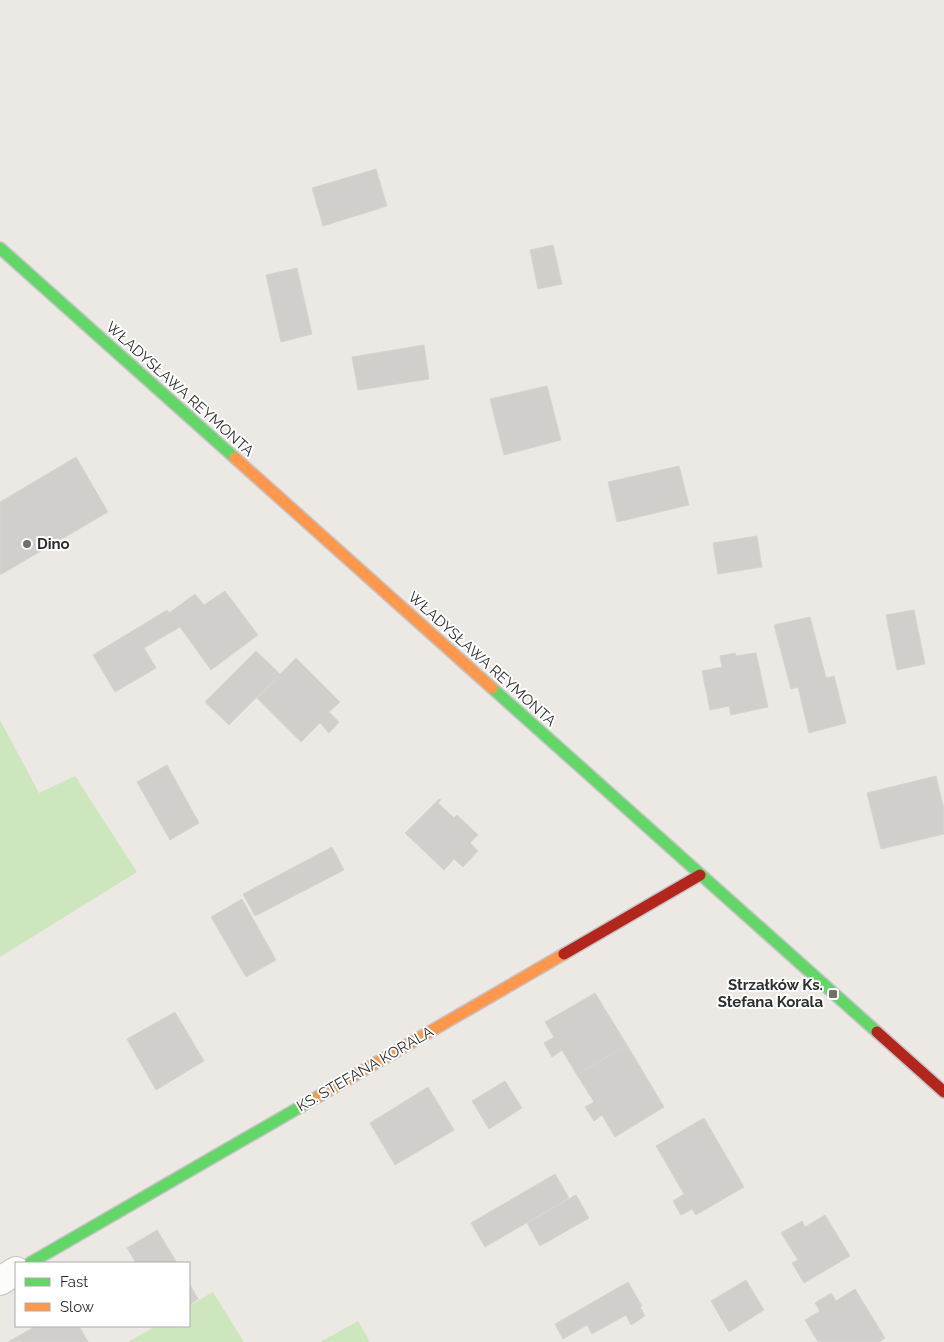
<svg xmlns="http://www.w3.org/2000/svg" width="944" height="1342" viewBox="0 0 944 1342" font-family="Raleway,sans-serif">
<rect width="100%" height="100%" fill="#ece8e4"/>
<path fill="#cee6be" d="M 0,720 L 39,793 L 75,776 L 137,872 L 0,957 Z
M 213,1292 L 244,1342 L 128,1342 L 156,1326 L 189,1326 L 189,1306 Z
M 358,1321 L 370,1342 L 320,1342 Z"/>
<path fill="#d1cecb" stroke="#d7d4d0" d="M 376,169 L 387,206 L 323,226 L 312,188 Z
M 553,245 L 562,284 L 538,289 L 530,250 Z
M 297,268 L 312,334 L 281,342 L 266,275 Z
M 424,345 L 429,379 L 358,390 L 352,357 Z
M 547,386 L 561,440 L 504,455 L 490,399 Z
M 76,457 L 108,512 L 0,575 L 0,502 Z
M 679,466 L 689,505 L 617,522 L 608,482 Z
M 757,536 L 762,567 L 718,574 L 713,543 Z
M 225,591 L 258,635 L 211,670 L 180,627 L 144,648 L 156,668 L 115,692 L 93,655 L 167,610 L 169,613 L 195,594 L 204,605 Z
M 914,610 L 925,664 L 897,670 L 886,615 Z
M 810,617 L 826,678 L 834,676 L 846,723 L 809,733 L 798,687 L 791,689 L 774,625 Z
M 256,651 L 280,674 L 229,725 L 205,702 Z
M 735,653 L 736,656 L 756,653 L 768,707 L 731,715 L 729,706 L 710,710 L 702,671 L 722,667 L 720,656 Z
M 296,658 L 340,702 L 329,712 L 339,722 L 329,733 L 320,723 L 301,742 L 257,698 Z
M 167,765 L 199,823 L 170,840 L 137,782 Z
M 936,776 L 944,809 L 944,834 L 881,849 L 867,793 Z
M 439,799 L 441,800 L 438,803 L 454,818 L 457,815 L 478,835 L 470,843 L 478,851 L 463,867 L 454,859 L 444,870 L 405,833 Z
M 332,847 L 344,870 L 255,916 L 243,894 Z
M 242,899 L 276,960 L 246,977 L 211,917 Z
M 595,993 L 627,1045 L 577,1075 L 562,1050 L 552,1057 L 544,1043 L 554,1037 L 545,1022 Z
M 175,1012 L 204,1061 L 156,1090 L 127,1039 Z
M 627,1045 L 664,1107 L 615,1137 L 602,1115 L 594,1121 L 585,1107 L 594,1102 L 577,1075 Z
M 505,1081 L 522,1108 L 489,1129 L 472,1101 Z
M 428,1087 L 454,1130 L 395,1165 L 370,1123 Z
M 704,1118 L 744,1187 L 696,1215 L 692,1209 L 681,1215 L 673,1201 L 684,1194 L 656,1146 Z
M 555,1174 L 569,1198 L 485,1247 L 471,1223 Z
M 576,1195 L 589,1218 L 540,1246 L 527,1223 Z
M 825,1215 L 850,1256 L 804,1283 L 792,1263 L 798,1260 L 781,1233 L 802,1221 L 805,1227 Z
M 157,1230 L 177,1263 L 136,1263 L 127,1248 Z
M 746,1280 L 764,1310 L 729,1332 L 711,1301 Z
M 628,1282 L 642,1306 L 640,1307 L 645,1316 L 631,1325 L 626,1315 L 592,1334 L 587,1325 L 563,1339 L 555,1324 Z
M 189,1283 L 198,1299 L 189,1305 Z
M 855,1289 L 885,1338 L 879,1342 L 818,1342 L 805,1320 L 820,1311 L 815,1303 L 831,1293 L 836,1301 Z
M 36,1326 L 79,1326 L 88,1342 L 8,1342 Z"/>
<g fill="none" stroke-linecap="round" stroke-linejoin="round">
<defs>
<path id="street" d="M 0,1281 L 16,1271"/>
<path id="fast" d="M 0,248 L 235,458
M 492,688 L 877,1032
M 30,1263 L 319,1096"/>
<path id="slow" d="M 235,458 L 492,688
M 319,1096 L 564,954"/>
<path id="jam" d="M 564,954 L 700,875
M 877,1032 L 944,1092"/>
</defs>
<use href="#street" stroke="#c5c4c5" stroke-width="30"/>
<use href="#fast" stroke="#c5c4c5" stroke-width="14"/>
<use href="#slow" stroke="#c5c4c5" stroke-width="14"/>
<use href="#jam" stroke="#c5c4c5" stroke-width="14"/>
<use href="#street" stroke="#fcfcfb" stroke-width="28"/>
<use href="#fast" stroke="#63d668" stroke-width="11"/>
<use href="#slow" stroke="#ff974d" stroke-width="11"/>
<use href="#jam" stroke="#b3261e" stroke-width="11"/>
</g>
<g fill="#706f6e" stroke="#fff" stroke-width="2">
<circle cx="27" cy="544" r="5"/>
<rect x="828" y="989" width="10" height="10" rx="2.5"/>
</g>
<g text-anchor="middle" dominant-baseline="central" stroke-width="4" stroke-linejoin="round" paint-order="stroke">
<g font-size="15" fill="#2e2e2e" stroke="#fff">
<text transform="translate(180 389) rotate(42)">WŁADYSŁAWA REYMONTA</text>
<text transform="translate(482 659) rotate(42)">WŁADYSŁAWA REYMONTA</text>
<text transform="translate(365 1069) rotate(-30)">KS. STEFANA KORALA</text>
</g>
<g font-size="15" font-weight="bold" fill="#2e2e2e" stroke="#fff" text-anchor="start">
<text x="37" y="544">Dino</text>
<text x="823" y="985" text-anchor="end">Strzałków Ks.<tspan x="823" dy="17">Stefana Korala</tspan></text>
</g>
</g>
<rect x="15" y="1262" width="175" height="65" fill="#ffffff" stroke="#ababab"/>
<rect x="25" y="1278" width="25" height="8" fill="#63d668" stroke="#ababab"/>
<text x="60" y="1287" font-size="15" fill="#2e2e2e">Fast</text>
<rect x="25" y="1303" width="25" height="8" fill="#ff974d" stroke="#ababab"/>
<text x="60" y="1312" font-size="15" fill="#2e2e2e">Slow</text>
</svg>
